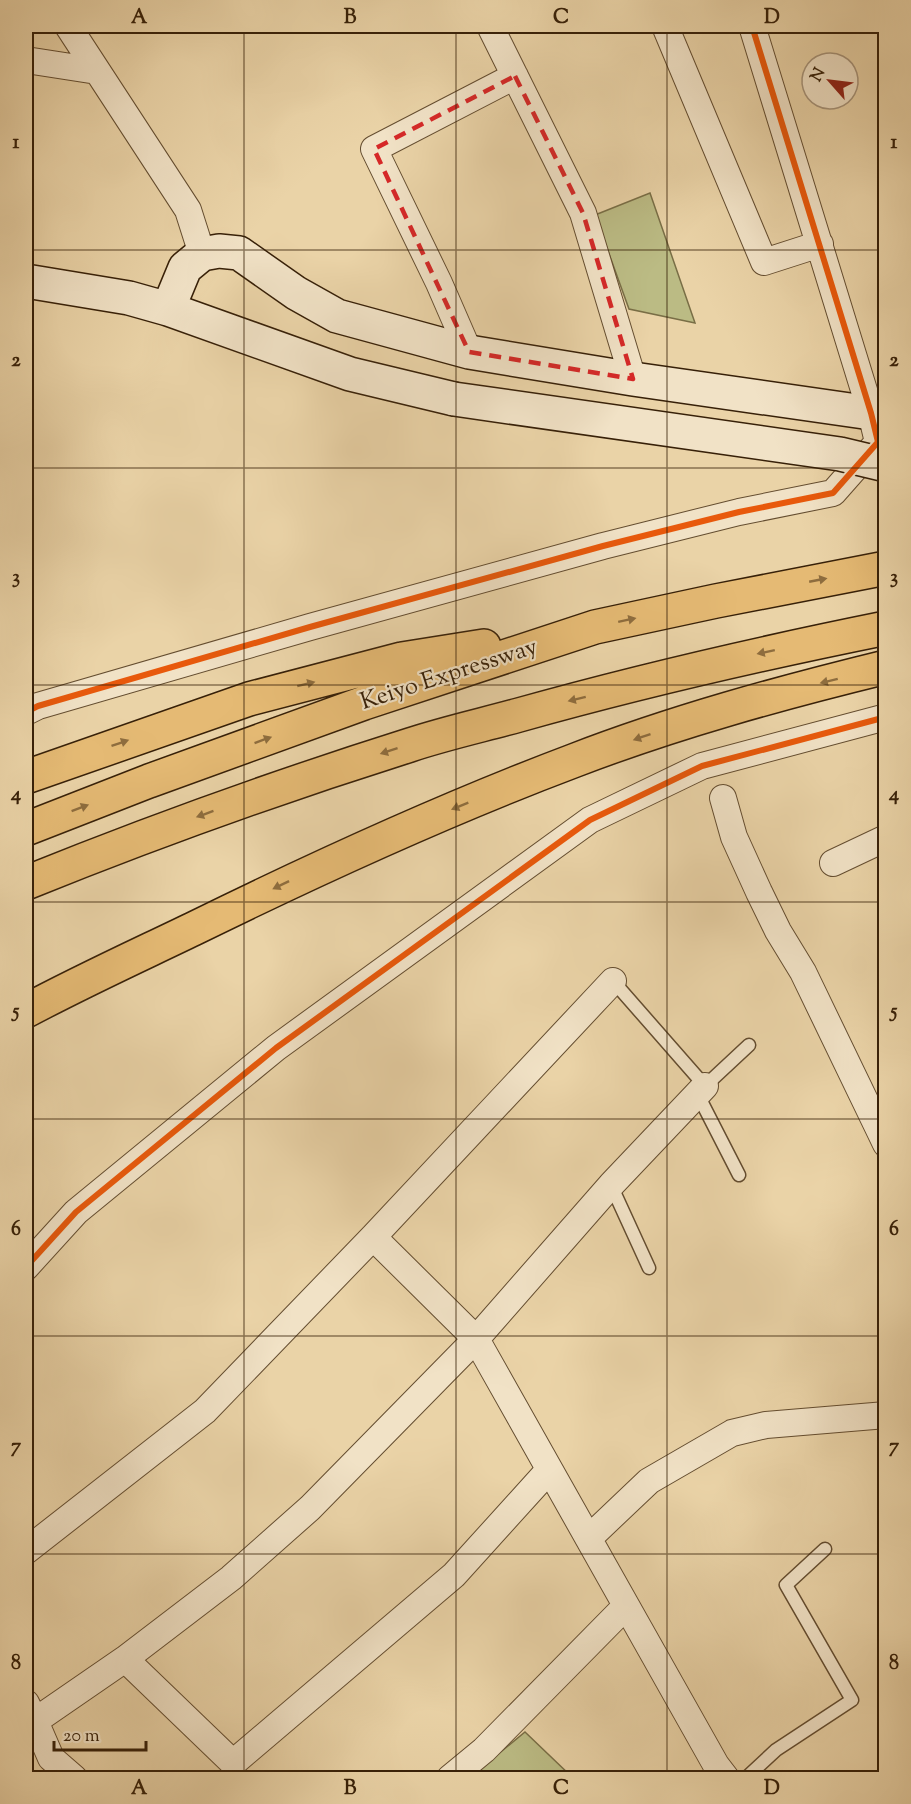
<svg xmlns="http://www.w3.org/2000/svg" width="911" height="1804" viewBox="0 0 911 1804" font-family="'Sorts Mill Goudy',serif">
<rect width="100%" height="100%" fill="#ead3a7"/>
<filter id="stains"><feTurbulence type="fractalNoise" baseFrequency=".00333" numOctaves="4"/><feColorMatrix values="0 0 0 0 .2 0 0 0 0 .09 0 0 0 0 .02 0 0 0 .5 -.17"/></filter>
<radialGradient id="worn" r=".72"><stop offset=".6" stop-color="#630" stop-opacity="0"/><stop offset="1" stop-color="#630" stop-opacity=".3"/></radialGradient>
<path fill="#bbbb84" stroke="#796e46" stroke-width="1.5" d="M 650,193 L 695,323 L 629,309 L 595,215 Z
M 525,1732 L 573,1778 L 469,1778 Z"/>
<g fill="none" stroke-linecap="round" stroke-linejoin="round">
<defs>
<path id="lane" d="M 613,981 L 705,1086 L 749,1045
M 697,1093 L 739,1175
M 611,1185 L 649,1268
M 746,1778 L 776,1750 L 852,1700 L 786,1585 L 825,1549"/>
<path id="street" d="M 68,26 L 188,210 L 202,254
M 490,26 L 583,213 L 633,379
M 665,26 L 764,262 L 820,244
M 26,60 L 97,71
M 469,352 L 439,283 L 374,149 L 515,76
M 26,712 L 38,706 L 310,627 L 603,546 L 739,512 L 833,493 L 878,442 L 871,413 L 752,26
M 723,798 L 734,837 L 759,892 L 778,931 L 803,972 L 886,1144
M 833,863 L 886,838
M 373,1237 L 476,1339 L 716,1765 L 726,1778
M 26,1267 L 76,1212 L 276,1048 L 590,820 L 702,766 L 886,717
M 589,1538 L 649,1481 L 732,1433 L 766,1425 L 886,1415
M 26,1551 L 205,1411 L 373,1237 L 613,981
M 125,1659 L 233,1763 L 454,1575 L 549,1470
M 26,1703 L 35,1721 L 125,1659 L 231,1578 L 310,1508 L 476,1339 L 611,1185 L 705,1086
M 35,1721 L 51,1758 L 74,1778
M 450,1778 L 484,1750 L 626,1606"/>
<path id="secondary" d="M 26,281 L 129,298 L 168,309 L 350,374 L 454,399
M 168,309 L 185,268 L 202,254 L 219,251 L 239,253 L 296,293 L 337,316 L 469,352 L 633,379 L 871,413 L 886,413"/>
<path id="highway" d="M 26,777 L 249,699 L 402,659 L 484,646
M 26,829 L 149,781 L 364,703 L 595,627 L 716,601 L 886,568
M 26,883 C 152,832 280,786 410,745 C 446,733 483,725 519,715 C 640,681 762,653 886,628
M 26,1011 C 80,982 137,956 193,929 C 317,868 443,810 573,761 C 674,722 780,693 886,667"/>
</defs>
<use href="#lane" stroke="#644d30" stroke-width="15"/>
<use href="#street" stroke="#644d30" stroke-width="28"/>
<use href="#secondary" stroke="#372008" stroke-width="36"/>
<use href="#highway" stroke="#372008" stroke-width="36"/>
<use href="#lane" stroke="#f1e2c6" stroke-width="12"/>
<use href="#street" stroke="#f1e2c6" stroke-width="26"/>
<use href="#secondary" stroke="#f1e2c6" stroke-width="33"/>
<use href="#highway" stroke="#e5ba74" stroke-width="33"/>
<defs>
<path id="secondary-bridge" d="M 454,399 L 840,454 L 886,465"/>
</defs>
<use href="#secondary-bridge" stroke="#372008" stroke-width="36" stroke-linecap="butt"/>
<use href="#secondary-bridge" stroke="#f1e2c6" stroke-width="33"/>
<defs>
<path id="cycleway" d="M 26,712 L 38,706 L 310,627 L 603,546 L 739,512 L 833,493 L 878,442 L 871,413 L 752,26
M 26,1267 L 76,1212 L 276,1048 L 590,820 L 702,766 L 886,717"/>
</defs>
<use href="#cycleway" stroke="#f1e2c6" stroke-width="10"/>
<use href="#cycleway" stroke="#e8590c" stroke-width="6"/>
</g>
<defs><path id="oneway-solid" d="M-6-.8H1V-3.2L6.5 0L1 3.2V.8H-6Z" transform="scale(1.5)"/></defs>
<g fill="#8e6d3e">
<use href="#oneway-solid" transform="translate(818 580) rotate(-11)"/>
<use href="#oneway-solid" transform="translate(627 620) rotate(-12)"/>
<use href="#oneway-solid" transform="translate(766 652) rotate(168)"/>
<use href="#oneway-solid" transform="translate(829 681) rotate(166)"/>
<use href="#oneway-solid" transform="translate(306 684) rotate(-14)"/>
<use href="#oneway-solid" transform="translate(577 699) rotate(166)"/>
<use href="#oneway-solid" transform="translate(642 737) rotate(161)"/>
<use href="#oneway-solid" transform="translate(263 740) rotate(-20)"/>
<use href="#oneway-solid" transform="translate(120 743) rotate(-19)"/>
<use href="#oneway-solid" transform="translate(389 751) rotate(162)"/>
<use href="#oneway-solid" transform="translate(460 806) rotate(158)"/>
<use href="#oneway-solid" transform="translate(80 808) rotate(-21)"/>
<use href="#oneway-solid" transform="translate(205 814) rotate(160)"/>
<use href="#oneway-solid" transform="translate(281 885) rotate(154)"/>
</g>
<path fill="none" stroke="#d62828" stroke-width="4.5" stroke-dasharray="12 8" stroke-linejoin="round" d="M 515,76 L 583,213 L 633,379 L 469,352 L 374,149 Z"/>
<path fill="none" stroke="#372008" stroke-width="1.5" stroke-opacity="0.55" d="M 244,26 L 244,1778M 456,26 L 456,1778M 667,26 L 667,1778M 26,250 L 886,250M 26,468 L 886,468M 26,685 L 886,685M 26,902 L 886,902M 26,1119 L 886,1119M 26,1336 L 886,1336M 26,1554 L 886,1554"/>
<g text-anchor="middle" dominant-baseline="central" stroke-width="4.5" stroke-linejoin="round" paint-order="stroke">
<g font-size="24" fill="#372008" stroke="#f1e2c6">
<text transform="translate(449 675) rotate(-18)">Keiyo Expressway</text>
</g>
</g>
<rect width="911" height="1804" fill="none" stroke="#ead3a7" stroke-width="66"/>
<g transform="translate(830 81) rotate(298)"><circle r="28" fill="#f1e2c6" stroke="#a7947a" stroke-width="1.5"/>
<path d="M0-4.5L10 22L0 15L-10 22Z" fill="#8f2418"/>
<text y="-9" font-size="16" font-weight="bold" text-anchor="middle" fill="#372008">N</text>
</g>
<path d="M54 1741v9h92v-9" fill="none" stroke="#372008" stroke-width="3"/>
<text x="63" y="1741" font-size="18" fill="#372008" stroke="#f1e2c6" stroke-width="4.5" paint-order="stroke">20 m</text>
<rect x="33" y="33" width="845" height="1738" fill="none" stroke="#372008" stroke-width="2"/>
<g font-size="20" text-anchor="middle" font-weight="bold" fill="#372008">
<text x="139" y="23">A</text>
<text x="350" y="23">B</text>
<text x="561" y="23">C</text>
<text x="772" y="23">D</text>
<text x="16" y="148">1</text>
<text x="894" y="148">1</text>
<text x="16" y="366">2</text>
<text x="894" y="366">2</text>
<text x="16" y="583">3</text>
<text x="894" y="583">3</text>
<text x="16" y="800">4</text>
<text x="894" y="800">4</text>
<text x="16" y="1017">5</text>
<text x="894" y="1017">5</text>
<text x="16" y="1235">6</text>
<text x="894" y="1235">6</text>
<text x="16" y="1452">7</text>
<text x="894" y="1452">7</text>
<text x="16" y="1669">8</text>
<text x="894" y="1669">8</text>
<text x="139" y="1794">A</text>
<text x="350" y="1794">B</text>
<text x="561" y="1794">C</text>
<text x="772" y="1794">D</text>
</g>
<rect width="100%" height="100%" filter="url(#stains)"/>
<rect width="100%" height="100%" fill="url(#worn)"/>
</svg>
